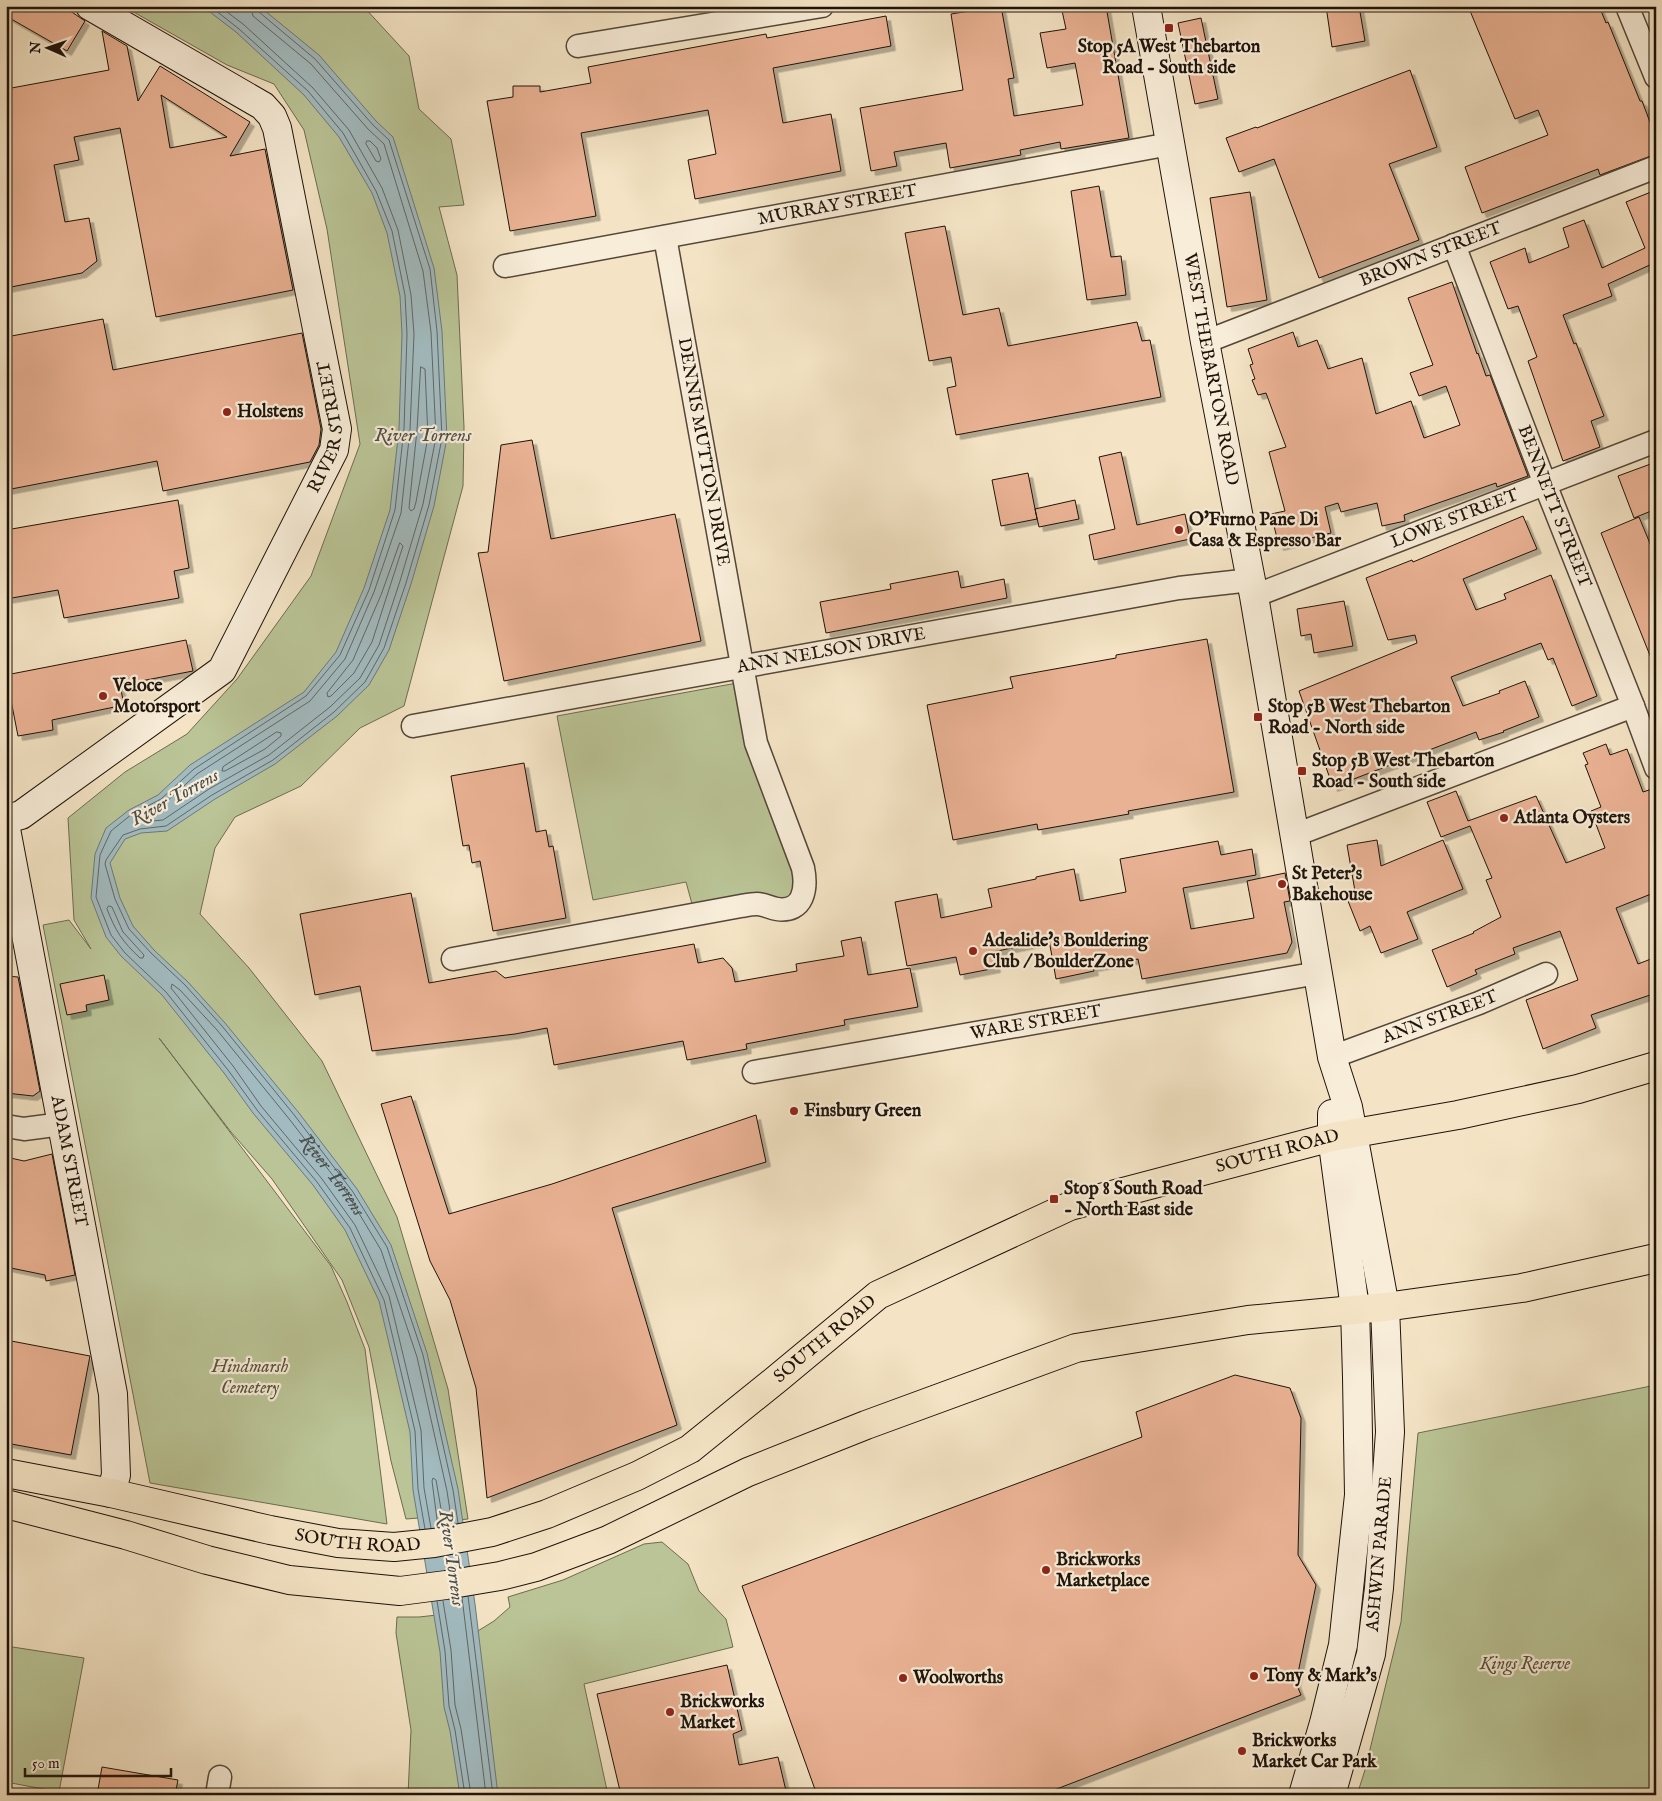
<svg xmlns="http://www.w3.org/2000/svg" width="1662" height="1801" viewBox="0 0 1662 1801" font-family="'IM FELL English',serif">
<defs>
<filter id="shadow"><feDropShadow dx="4.5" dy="4.5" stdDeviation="0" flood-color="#0004"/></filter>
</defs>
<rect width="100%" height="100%" fill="#f4e4c5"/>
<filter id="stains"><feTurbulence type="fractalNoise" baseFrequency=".004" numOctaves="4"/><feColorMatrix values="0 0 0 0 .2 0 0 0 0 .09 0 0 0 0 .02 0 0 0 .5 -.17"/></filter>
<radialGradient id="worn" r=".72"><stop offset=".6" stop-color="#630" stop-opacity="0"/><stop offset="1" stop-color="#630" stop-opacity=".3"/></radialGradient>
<path fill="#bac496" stroke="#6c6c50" d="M 123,6 L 363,6 L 409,56 L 419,109 L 451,139 L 464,205 L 439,207 L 457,275 L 464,427 L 463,486 L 404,706 L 360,728 L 301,786 L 235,817 L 215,848 L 200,914 L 249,968 L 322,1061 L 397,1217 L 448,1389 L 468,1519 L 447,1521 L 443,1516 L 406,1519 L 391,1461 L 369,1347 L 342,1280 L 272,1179 L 231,1132 L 159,1038 L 331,1266 L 347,1302 L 365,1349 L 387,1524 L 150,1483 L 43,925 L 69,920 L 91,949 L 74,920 L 68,818 L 125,772 L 187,734 L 237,679 L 311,576 L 360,444 L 327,229 L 304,130 L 274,84 L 227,65 Z
M 737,683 L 798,873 L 791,900 L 692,904 L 686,882 L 593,900 L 557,716 Z
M 1656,1385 L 1656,1795 L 1357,1795 L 1365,1770 L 1401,1622 L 1418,1433 Z
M 662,1542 L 688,1564 L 699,1591 L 726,1619 L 733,1647 L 584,1684 L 608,1795 L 408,1795 L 411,1730 L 396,1633 L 397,1617 L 419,1617 L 455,1613 L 473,1634 L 494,1621 L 510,1607 L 508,1597 L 563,1580 L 644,1544 Z
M 6,1646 L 84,1658 L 59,1792 L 6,1782 Z"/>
<path fill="#a2bbc0" stroke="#6d7877" d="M 202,6 L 259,6 L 319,55 L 376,121 L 393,137 L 434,268 L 442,331 L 447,438 L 434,506 L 411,584 L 389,650 L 369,685 L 337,716 L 275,764 L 215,799 L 167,831 L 141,833 L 125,839 L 110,863 L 120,898 L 133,926 L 154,950 L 188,982 L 225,1023 L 299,1113 L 357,1189 L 391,1245 L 427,1353 L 458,1489 L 475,1604 L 498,1795 L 460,1795 L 450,1731 L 444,1707 L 440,1652 L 413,1490 L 410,1432 L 379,1301 L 345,1230 L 313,1185 L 253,1113 L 224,1073 L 162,995 L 121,956 L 106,937 L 91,898 L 95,854 L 106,828 L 129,810 L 158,795 L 190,765 L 304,692 L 336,652 L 364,588 L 390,510 L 399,429 L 402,334 L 400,296 L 387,233 L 372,193 L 339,137 L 304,95 L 236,32 Z"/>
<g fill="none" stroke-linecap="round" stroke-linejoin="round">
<g stroke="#606765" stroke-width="1">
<path d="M 210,6 L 239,29 L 308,91 L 343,133 L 376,191 L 392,231 L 405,295 L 407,334 L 404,429 L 395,510 L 369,590 L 340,655 L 306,696 L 194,769 L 161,799 L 132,814 L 111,831 L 100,855 L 96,897 L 111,935 L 125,953 L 166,992 L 228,1070 L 257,1110 L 317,1182 L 350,1228 L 384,1300 L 415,1431 L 418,1489 L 425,1529"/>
<path d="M 219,6 L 243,24 L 313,88 L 349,130 L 382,188 L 398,230 L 411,295 L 414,334 L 410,430 L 401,513 L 374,592 L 345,659 L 310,701 L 197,774 L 165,803 L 139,818 L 138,820 L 140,822 L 163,820 L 209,789 L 269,755 L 330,707 L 360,678 L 379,645 L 400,581 L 423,504 L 436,437 L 431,332 L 423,271 L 384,144 L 368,129 L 311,64 L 253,16 L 250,6"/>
<path d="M 257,6 L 259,12 L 315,59 L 373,125 L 389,140 L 430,269 L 437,331 L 442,438 L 429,505 L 406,583 L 384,648 L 365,682 L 334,712 L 273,760 L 212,795 L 166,826 L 140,829 L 123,835 L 106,860 L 105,864 L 115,899 L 129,929 L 151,953 L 185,985 L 222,1026 L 295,1116 L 353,1192 L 387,1247 L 423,1355 L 453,1490 L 458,1523"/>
<path d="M 367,141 L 370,141 L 377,148 L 381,159 L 379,162 L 376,161 L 366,144 Z"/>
<path d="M 421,367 L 425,369 L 428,437 L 416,502 L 414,509 L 411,511 L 409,508 L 417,430 Z"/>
<path d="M 400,543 L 403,546 L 372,642 L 354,673 L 331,696 L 328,697 L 327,693 L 353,660 L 381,595 Z"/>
<path d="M 277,732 L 281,733 L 281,736 L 265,749 L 225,771 L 222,771 L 223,767 Z"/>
<path d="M 109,906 L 112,907 L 123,932 L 144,955 L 143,958 L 140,958 C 122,941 116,932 107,909 Z"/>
<path d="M 438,1527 L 432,1481 L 433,1478 L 436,1480 L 444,1526"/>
<path id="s1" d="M 431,1528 L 424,1488 L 421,1430 L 389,1296 L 355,1225 L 322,1179 L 261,1106 L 233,1066 L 171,988 L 172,984 L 180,990 L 217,1030 L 290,1120 L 348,1195 L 381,1250 L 417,1357 L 447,1491 L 452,1524"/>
<path d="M 468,1596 L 493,1795"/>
<path d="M 462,1597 L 486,1795"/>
<path d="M 437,1601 L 445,1651 L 449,1706 L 455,1730 L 465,1795"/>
<path d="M 443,1601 L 451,1650 L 455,1705 L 461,1729 L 471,1795"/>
</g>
</g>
<path fill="#eab294" stroke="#1e130a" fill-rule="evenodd" filter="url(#shadow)" d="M 6,6 L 63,6 L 85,21 L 67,51 L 6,16 Z
M 1001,6 L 1014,78 L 1008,79 L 1014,116 L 1083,105 L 1075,63 L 1047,68 L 1040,33 L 1066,29 L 1061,6 L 1106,6 L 1129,138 L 1061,149 L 1060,142 L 1020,150 L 1021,155 L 950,168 L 946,143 L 894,152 L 897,166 L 871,171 L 860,108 L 963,90 L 951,14 Z
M 1326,6 L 1359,6 L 1365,41 L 1332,47 Z
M 1468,6 L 1599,6 L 1606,23 L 1608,22 L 1640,101 L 1642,101 L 1656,138 L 1656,154 L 1600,175 L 1598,169 L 1482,213 L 1465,167 L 1548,135 L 1538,110 L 1515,119 Z
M 886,16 L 891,46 L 773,68 L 783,123 L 831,114 L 841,171 L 695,199 L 688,160 L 716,154 L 708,110 L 581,133 L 596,216 L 510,231 L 487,101 L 513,97 L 513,86 L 540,86 L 540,92 L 591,83 L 588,67 L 766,34 L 767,38 Z
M 1201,18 L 1218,99 L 1195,104 L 1178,23 Z
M 102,31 L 127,46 L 138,101 L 160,66 L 250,122 L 230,156 L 265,149 L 293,290 L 156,317 L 120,128 L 74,137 L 79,160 L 54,165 L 65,222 L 89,218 L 97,261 L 82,273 L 6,288 L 6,89 L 109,70 ZM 161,95 L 227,137 L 170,148 Z
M 1410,70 L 1437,147 L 1389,164 L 1419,240 L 1319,278 L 1274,159 L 1239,172 L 1226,138 L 1256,127 L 1257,128 Z
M 1099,186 L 1111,257 L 1121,256 L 1126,295 L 1087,300 L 1071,191 Z
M 1656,190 L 1656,272 L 1652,264 L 1608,284 L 1612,296 L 1563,315 L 1574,344 L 1576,343 L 1604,416 L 1591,421 L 1600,447 L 1563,461 L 1528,361 L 1537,357 L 1518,306 L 1508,309 L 1490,262 L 1525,248 L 1529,263 L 1569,247 L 1563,228 L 1584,220 L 1602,268 L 1645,248 L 1626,202 Z
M 1250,192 L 1267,300 L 1227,307 L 1210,198 Z
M 945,226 L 963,315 L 999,308 L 1008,346 L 1137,322 L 1142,341 L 1150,340 L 1161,397 L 956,435 L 947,388 L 956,386 L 951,357 L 929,361 L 905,233 Z
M 1452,282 L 1477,354 L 1478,353 L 1486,376 L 1490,375 L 1528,476 L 1497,487 L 1496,483 L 1441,502 L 1404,515 L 1405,521 L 1382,526 L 1377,503 L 1341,512 L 1338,503 L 1325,507 L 1331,533 L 1279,546 L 1271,514 L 1285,511 L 1269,452 L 1286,447 L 1266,393 L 1258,395 L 1252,380 L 1255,379 L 1250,365 L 1253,364 L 1248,349 L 1293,332 L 1298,347 L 1317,340 L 1328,369 L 1362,358 L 1376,414 L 1411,401 L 1424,438 L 1460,425 L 1446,386 L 1419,396 L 1410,373 L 1433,365 L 1408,298 Z
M 103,319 L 113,370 L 302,333 L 321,429 L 319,445 L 310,462 L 163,491 L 157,461 L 6,490 L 6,337 Z
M 532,440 L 551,539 L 675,514 L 701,641 L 504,681 L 478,553 L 488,552 L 501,445 Z
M 1121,452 L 1137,525 L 1185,514 L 1190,539 L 1094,560 L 1089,535 L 1115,529 L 1099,457 Z
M 1656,462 L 1656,509 L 1634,518 L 1618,476 Z
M 1028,473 L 1037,519 L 1001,526 L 992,480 Z
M 178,500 L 189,568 L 174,571 L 179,598 L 64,618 L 58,590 L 6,599 L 6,530 Z
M 1075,500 L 1079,519 L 1039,527 L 1035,509 Z
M 1523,516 L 1537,549 L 1463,579 L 1476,610 L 1506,599 L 1504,594 L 1551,575 L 1597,696 L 1572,706 L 1553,658 L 1548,660 L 1541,643 L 1451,677 L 1463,706 L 1500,693 L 1499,691 L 1525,681 L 1539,717 L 1503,731 L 1504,732 L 1479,740 L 1476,732 L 1333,787 L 1299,691 L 1417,643 L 1415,635 L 1388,640 L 1366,578 L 1412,560 L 1413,562 Z
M 1639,517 L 1656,558 L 1655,668 L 1601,533 Z
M 958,571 L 961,588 L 1004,579 L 1007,598 L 826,633 L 820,602 L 891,589 L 890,584 Z
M 1344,601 L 1353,646 L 1314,653 L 1311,634 L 1301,636 L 1297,609 Z
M 1207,639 L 1234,792 L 1128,811 L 1129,814 L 1038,830 L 1037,824 L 953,840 L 927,705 L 1013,688 L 1010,677 L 1116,658 L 1116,655 Z
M 186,640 L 193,671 L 120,685 L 124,705 L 52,720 L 53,730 L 18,736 L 6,675 Z
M 1606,744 L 1610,755 L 1627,749 L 1643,792 L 1652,789 L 1656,800 L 1656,892 L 1616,908 L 1638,964 L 1656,957 L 1656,993 L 1591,1015 L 1596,1028 L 1543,1049 L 1526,1000 L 1578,980 L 1560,931 L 1513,948 L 1515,954 L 1475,970 L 1477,974 L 1447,987 L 1432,950 L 1474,933 L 1473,932 L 1501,917 L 1486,880 L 1492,878 L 1470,826 L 1441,837 L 1427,802 L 1456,791 L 1468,821 L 1536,796 L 1566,863 L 1605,848 L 1591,811 L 1601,807 L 1585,765 L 1588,764 L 1583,753 Z
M 524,763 L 536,832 L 546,830 L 549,847 L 553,846 L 566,918 L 493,931 L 480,861 L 472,863 L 469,845 L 463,846 L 451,776 Z
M 1377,840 L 1381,866 L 1443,840 L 1463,889 L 1407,912 L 1418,939 L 1381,953 L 1370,926 L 1360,931 L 1348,901 L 1356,897 L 1347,845 Z
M 1218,841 L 1221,855 L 1252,849 L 1256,875 L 1183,888 L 1191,929 L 1254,918 L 1247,881 L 1285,873 L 1290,901 L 1284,902 L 1292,942 L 1287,953 L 1142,979 L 1138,959 L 1093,967 L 1094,971 L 1056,979 L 1049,940 L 993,952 L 996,968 L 960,975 L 956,957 L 907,966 L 895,902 L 937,894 L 941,918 L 992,907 L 988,889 L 1036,879 L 1036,877 L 1074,869 L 1080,901 L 1126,892 L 1120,859 Z
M 411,893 L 429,983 L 496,971 L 505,978 L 694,944 L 698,963 L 723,958 L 732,968 L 735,982 L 797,971 L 796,964 L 844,956 L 841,941 L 861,937 L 868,975 L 910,968 L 918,1007 L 844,1020 L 845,1025 L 746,1044 L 747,1049 L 687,1060 L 683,1041 L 554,1065 L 547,1028 L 515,1034 L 372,1051 L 360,986 L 315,995 L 300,914 Z
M 104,975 L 109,1000 L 86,1005 L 87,1011 L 67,1015 L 60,984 Z
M 6,976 L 18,977 L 40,1091 L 33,1096 L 6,1093 Z
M 411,1096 L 449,1214 L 552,1184 L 756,1115 L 766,1162 L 612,1208 L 677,1425 L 487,1498 L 476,1388 L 450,1300 L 430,1261 L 381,1104 Z
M 52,1154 L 75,1275 L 46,1281 L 45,1275 L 6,1267 L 6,1157 L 24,1161 Z
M 6,1340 L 90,1356 L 71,1455 L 6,1443 Z
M 1235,1375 L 1290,1388 L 1301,1418 L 1298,1555 L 1316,1585 L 1296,1683 L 1301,1695 L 1041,1795 L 817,1795 L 742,1586 L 1142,1437 L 1136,1412 Z
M 727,1665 L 742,1730 L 733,1734 L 739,1765 L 778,1757 L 787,1795 L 621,1795 L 597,1694 Z
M 102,1767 L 178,1780 L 175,1795 L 97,1795 Z"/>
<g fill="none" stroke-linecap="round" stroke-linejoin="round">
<defs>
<g id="street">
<path d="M 1627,6 L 1656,77"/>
<path d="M 578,46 L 822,6"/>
<path id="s2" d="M 1454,245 L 1545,484 L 1633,706 L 1656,768"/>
<path id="s3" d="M 505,266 L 1170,144"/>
<path id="s4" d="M 1205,342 L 1656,167"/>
<path id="s5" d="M 1254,596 L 1656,441"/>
<path id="s6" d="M 413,726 L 1179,588 L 1251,580"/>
<path d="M 1295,835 L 1633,706"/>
<path d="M 453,959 L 741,906 C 747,905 752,904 757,904 C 764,904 770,908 777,909 C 804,913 807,888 803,868 L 756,743 L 665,237"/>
<path id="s7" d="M 1332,1057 L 1479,1003 L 1546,974"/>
<path id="s8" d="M 754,1072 L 1318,973"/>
<path d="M 6,1126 L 24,1129 L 62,1124"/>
<path d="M 217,1795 L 220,1777"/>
</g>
<g id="secondary">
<path id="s9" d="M 1146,6 L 1205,342 L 1254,596 L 1332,1057 L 1348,1107 L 1385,1307 L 1390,1432 L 1379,1588 L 1371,1654 L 1331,1795"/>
<path id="s10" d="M 6,819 L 21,815 L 222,670 L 334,450 L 337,429 L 277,128 L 272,116 L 263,106 L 90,6"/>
<path id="s11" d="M 6,829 L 113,1394 L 116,1475 L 111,1493"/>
<path d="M 1303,1795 L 1324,1723 L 1343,1645 L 1359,1495 L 1357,1377 L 1355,1309 L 1332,1137 L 1332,1114"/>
</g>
<g id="highway">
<path id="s12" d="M 6,1473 L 111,1493 L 270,1530 L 338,1543 L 394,1547 L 434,1543 L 492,1532 L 547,1514 L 637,1476 L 690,1449 L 778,1378 L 878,1295 L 1070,1206 L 1332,1137 L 1458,1115 L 1578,1089 L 1656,1066"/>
<path d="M 6,1504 L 126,1535 L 207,1560 L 289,1580 L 400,1591 L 446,1585 L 500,1576 L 536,1567 L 608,1540 L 748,1472 L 866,1425 L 1076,1348 L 1248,1320 L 1385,1307 L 1522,1288 L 1656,1258"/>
</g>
</defs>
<use href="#street" stroke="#544739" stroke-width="25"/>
<use href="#secondary" stroke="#1e130a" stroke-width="30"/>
<use href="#highway" stroke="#1e130a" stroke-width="30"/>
<use href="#street" stroke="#f8edd9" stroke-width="22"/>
<use href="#secondary" stroke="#f8edd9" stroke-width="28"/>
<use href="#highway" stroke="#f4e4c5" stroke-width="28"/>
</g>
<g fill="#8f2418" stroke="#f8edd9" stroke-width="2">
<rect x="1164" y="23" width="10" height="10" rx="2.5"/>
<circle cx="227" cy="412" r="5"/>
<circle cx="1179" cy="530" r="5"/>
<circle cx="103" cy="696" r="5"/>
<rect x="1253" y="712" width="10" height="10" rx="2.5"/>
<rect x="1297" y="766" width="10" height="10" rx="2.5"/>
<circle cx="1504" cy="818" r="5"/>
<circle cx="1282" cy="884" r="5"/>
<circle cx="973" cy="951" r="5"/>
<circle cx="794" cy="1111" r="5"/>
<rect x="1049" y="1194" width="10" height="10" rx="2.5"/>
<circle cx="1046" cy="1570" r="5"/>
<circle cx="1254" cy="1676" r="5"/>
<circle cx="903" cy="1678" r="5"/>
<circle cx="670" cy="1712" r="5"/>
<circle cx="1242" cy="1751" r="5"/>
</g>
<g text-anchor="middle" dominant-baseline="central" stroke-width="4.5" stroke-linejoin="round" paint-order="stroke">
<g font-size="18" font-weight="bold" fill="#1e130a" stroke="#f8edd9" text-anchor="start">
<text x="1169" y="47" text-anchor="middle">Stop 5A West Thebarton<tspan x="1169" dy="21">Road - South side</tspan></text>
<text x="237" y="412">Holstens</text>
<text x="1189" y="520">O'Furno Pane Di<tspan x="1189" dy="21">Casa &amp; Espresso Bar</tspan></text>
<text x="113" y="686">Veloce<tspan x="113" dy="21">Motorsport</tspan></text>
<text x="1268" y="707">Stop 5B West Thebarton<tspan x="1268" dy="21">Road - North side</tspan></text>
<text x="1312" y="761">Stop 5B West Thebarton<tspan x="1312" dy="21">Road - South side</tspan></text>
<text x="1514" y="818">Atlanta Oysters</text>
<text x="1292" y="874">St Peter's<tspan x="1292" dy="21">Bakehouse</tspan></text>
<text x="983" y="941">Adealide's Bouldering<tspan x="983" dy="21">Club / BoulderZone</tspan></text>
<text x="804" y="1111">Finsbury Green</text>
<text x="1064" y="1189">Stop 8 South Road<tspan x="1064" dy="21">- North East side</tspan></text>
<text x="1056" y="1560">Brickworks<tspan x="1056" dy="21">Marketplace</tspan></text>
<text x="1264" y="1676">Tony &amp; Mark's</text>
<text x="913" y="1678">Woolworths</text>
<text x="680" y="1702">Brickworks<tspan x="680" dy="21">Market</tspan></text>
<text x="1252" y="1741">Brickworks<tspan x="1252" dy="21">Market Car Park</tspan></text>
</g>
<g font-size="18" fill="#1e130a" stroke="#f8edd9">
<text stroke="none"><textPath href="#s3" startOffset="338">MURRAY STREET</textPath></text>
<text stroke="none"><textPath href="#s4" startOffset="242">BROWN STREET</textPath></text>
<text stroke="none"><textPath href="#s9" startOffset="369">WEST THEBARTON ROAD</textPath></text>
<text stroke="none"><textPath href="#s10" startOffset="532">RIVER STREET</textPath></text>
<text transform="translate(703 452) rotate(80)">DENNIS MUTTON DRIVE</text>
<text stroke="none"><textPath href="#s2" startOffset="280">BENNETT STREET</textPath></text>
<text stroke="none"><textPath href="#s5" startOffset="215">LOWE STREET</textPath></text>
<text stroke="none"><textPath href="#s6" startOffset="425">ANN NELSON DRIVE</textPath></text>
<text stroke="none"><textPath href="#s7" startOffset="115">ANN STREET</textPath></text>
<text stroke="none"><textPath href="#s8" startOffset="286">WARE STREET</textPath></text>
<text stroke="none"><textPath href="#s12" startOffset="1379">SOUTH ROAD</textPath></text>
<text stroke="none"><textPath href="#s11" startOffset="338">ADAM STREET</textPath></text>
<text stroke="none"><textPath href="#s12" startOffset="884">SOUTH ROAD</textPath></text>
<text stroke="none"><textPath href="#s12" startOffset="359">SOUTH ROAD</textPath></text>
<text transform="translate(1380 1554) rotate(-85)">ASHWIN PARADE</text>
</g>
<g font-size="18" font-style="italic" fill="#55513b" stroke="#f8edd9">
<text x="250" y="1367">Hindmarsh<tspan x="250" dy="21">Cemetery</tspan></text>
<text x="1525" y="1664">Kings Reserve</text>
</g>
<g font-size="19" font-style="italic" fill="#4c4e4a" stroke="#f8edd9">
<text x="423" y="436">River Torrens</text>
<text transform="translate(175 798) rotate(-29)">River Torrens</text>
<text stroke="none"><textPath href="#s1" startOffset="869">River Torrens</textPath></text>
<text transform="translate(451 1558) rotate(82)">River Torrens</text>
</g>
</g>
<rect width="1662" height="1801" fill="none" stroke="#f4e4c5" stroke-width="25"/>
<rect x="8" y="8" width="1647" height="1786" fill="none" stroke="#1e130a" stroke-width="2.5"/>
<rect x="12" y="12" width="1637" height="1776" fill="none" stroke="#1e130a"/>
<g transform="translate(48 48) rotate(272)" stroke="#f8edd9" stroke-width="4" paint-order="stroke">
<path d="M0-4L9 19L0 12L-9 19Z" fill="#1e130a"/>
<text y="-8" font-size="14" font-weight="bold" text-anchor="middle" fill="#1e130a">N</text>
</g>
<path d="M25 1768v8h146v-8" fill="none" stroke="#1e130a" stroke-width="2.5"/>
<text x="32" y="1768" font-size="15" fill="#1e130a" stroke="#f8edd9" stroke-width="4" paint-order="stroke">50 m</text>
<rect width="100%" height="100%" filter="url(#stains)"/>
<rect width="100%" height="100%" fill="url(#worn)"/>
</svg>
